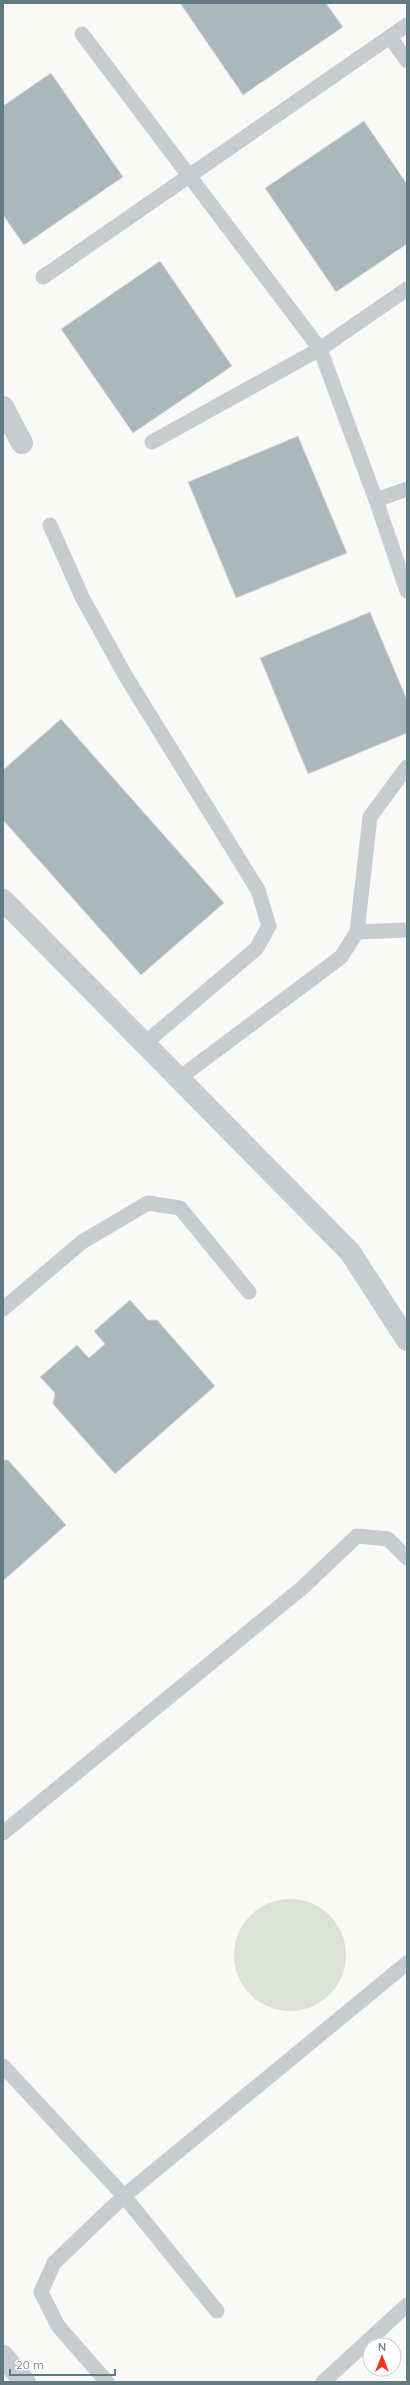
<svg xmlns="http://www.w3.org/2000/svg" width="410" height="2385" viewBox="0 0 410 2385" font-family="Quicksand,sans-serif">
<rect width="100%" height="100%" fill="#f9f9f7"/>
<path fill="#dce2d7" d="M234 1955a56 56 0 1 1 112 0a56 56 0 1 1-112 0Z"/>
<path fill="#aab7bb" stroke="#dbdbd9" d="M 180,3 L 326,3 L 343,27 L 243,95 Z
M 51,73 L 123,177 L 24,245 L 3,215 L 3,106 Z
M 364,121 L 407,184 L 407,244 L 336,292 L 265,188 Z
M 160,261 L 232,366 L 133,433 L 61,329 Z
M 298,436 L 347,553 L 236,598 L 188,482 Z
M 370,612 L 407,700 L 407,733 L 308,774 L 260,658 Z
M 61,719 L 224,903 L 141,975 L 3,820 L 3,770 Z
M 130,1300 L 148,1320 L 157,1320 L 215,1386 L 115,1474 L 53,1404 L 55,1393 L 40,1377 L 77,1345 L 89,1358 L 105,1344 L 94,1331 Z
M 3,1460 L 8,1460 L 66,1525 L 3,1581 Z"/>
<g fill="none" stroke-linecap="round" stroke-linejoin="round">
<path stroke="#c7cccf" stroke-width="15" d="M 82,34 L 320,349 L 152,442
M 390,37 L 407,61
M 43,277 L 407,25
M 407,289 L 320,349 L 376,500 L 407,591
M 376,500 L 407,489
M 50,525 L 82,597 L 125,675 L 258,890 L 269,926 L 256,949 L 144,1044
M 357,932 L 407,930
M 178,1079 L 341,957 L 357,932 L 370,817 L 407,767
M 3,1309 L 82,1242 L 148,1203 L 180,1208 L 249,1292
M 3,1833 L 302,1588 L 357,1536 L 388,1539 L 407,1558
M 3,2066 L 124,2196 L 217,2311
M 107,2382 L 58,2326 L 41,2292 L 54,2263 L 124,2196 L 407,1963
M 323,2382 L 407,2305"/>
<path stroke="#c7cccf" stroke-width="22" d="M 3,407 L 22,443
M 3,900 L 350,1252 L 407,1340
M 3,2356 L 25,2382"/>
</g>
<rect width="410" height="2385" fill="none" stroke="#627a84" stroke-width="8"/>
<g transform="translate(382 2357)"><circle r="19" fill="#ffffff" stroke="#c0cace"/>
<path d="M0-3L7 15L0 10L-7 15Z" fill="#f1321f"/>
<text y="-6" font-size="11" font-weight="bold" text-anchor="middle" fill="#627a84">N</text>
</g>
<path d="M10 2369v6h105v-6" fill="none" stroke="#627a84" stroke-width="2"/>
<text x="16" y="2369" font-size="12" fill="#627a84" stroke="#ffffff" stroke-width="3" paint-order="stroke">20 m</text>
</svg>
